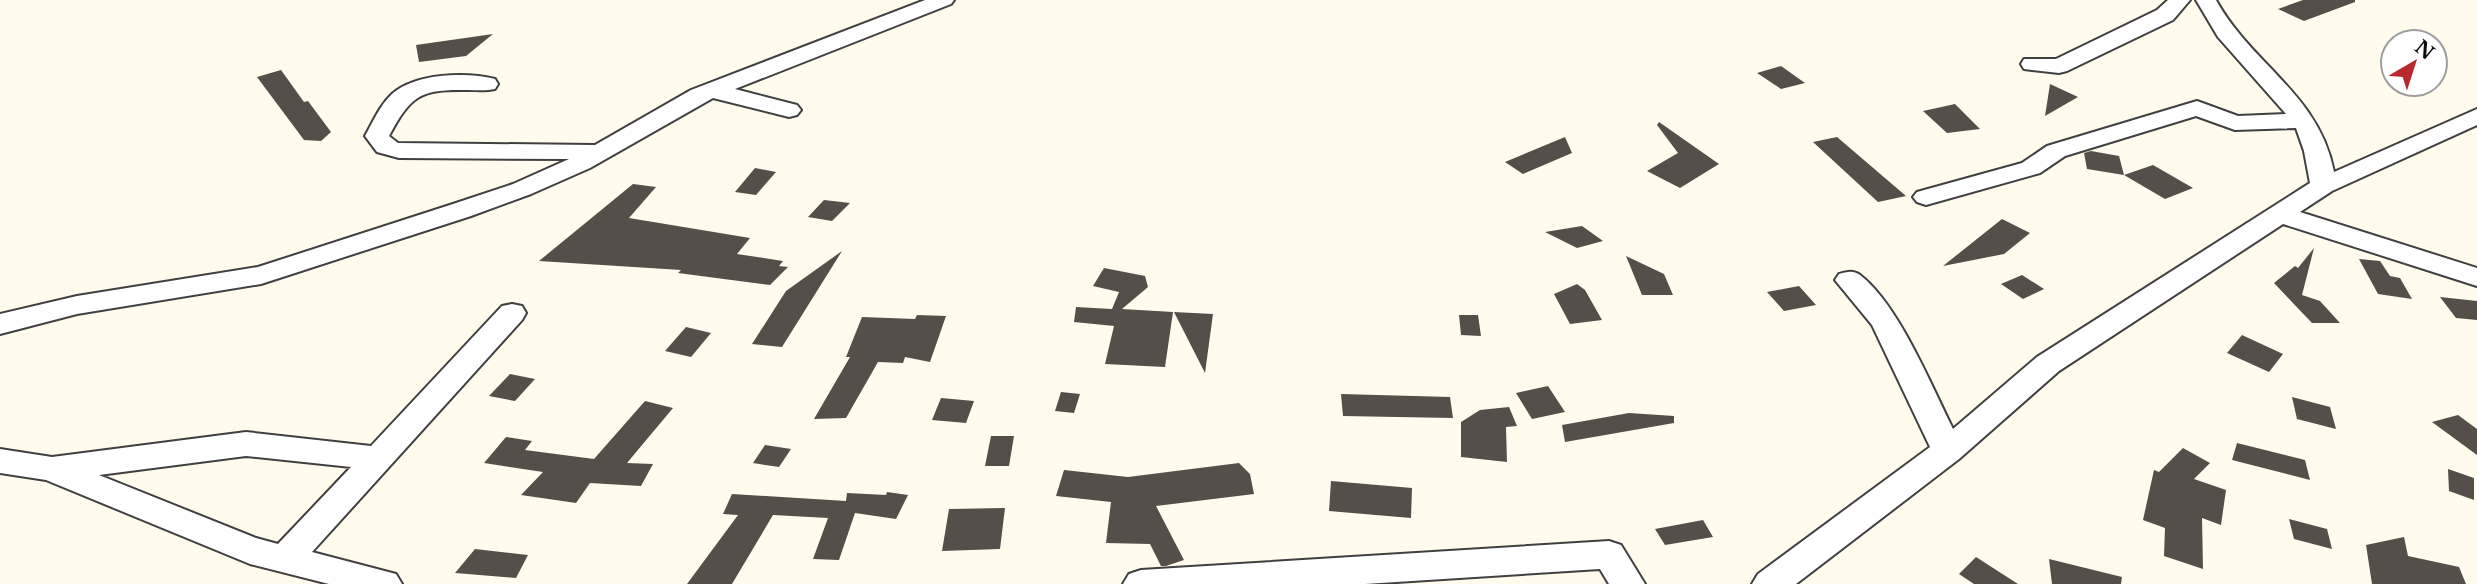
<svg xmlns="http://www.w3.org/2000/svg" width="2477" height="584" viewBox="0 0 2477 584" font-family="'Libre Baskerville',serif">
<rect width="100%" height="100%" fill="#fffbed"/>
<path fill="#554e49" d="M 2303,0 L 2355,0 L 2355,2 L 2304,21 L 2278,9 Z
M 493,34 L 466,56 L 419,62 L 416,45 Z
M 1781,66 L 1805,83 L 1781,89 L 1757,73 Z
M 281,70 L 304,102 L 308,101 L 331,132 L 321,141 L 304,140 L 257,77 Z
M 2050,84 L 2078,97 L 2045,116 Z
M 1955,104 L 1980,129 L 1947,133 L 1923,111 Z
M 1659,122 L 1719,164 L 1680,188 L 1647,171 L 1678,153 L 1657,125 Z
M 1565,137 L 1572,153 L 1523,174 L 1505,162 Z
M 1837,137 L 1906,196 L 1878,202 L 1813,142 Z
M 2091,151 L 2119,156 L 2124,175 L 2087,169 L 2084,153 Z
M 2153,165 L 2193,188 L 2165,199 L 2124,175 Z
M 755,168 L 776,172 L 756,195 L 735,192 Z
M 633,184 L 656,187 L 629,218 L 750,238 L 737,254 L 783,261 L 779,266 L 788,267 L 770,285 L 678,273 L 681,270 L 539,261 Z
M 824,200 L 850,203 L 832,221 L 808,217 Z
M 2002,219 L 2030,233 L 2004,254 L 1943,266 Z
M 1582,226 L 1603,241 L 1577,248 L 1545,232 Z
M 2314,248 L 2302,295 L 2320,301 L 2340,323 L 2312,323 L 2274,283 L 2295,266 L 2298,268 Z
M 842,251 L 782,347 L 752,344 L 786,291 Z
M 1626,256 L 1664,274 L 1673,295 L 1642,295 Z
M 2359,259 L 2380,261 L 2390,276 L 2400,278 L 2412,299 L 2378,294 Z
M 1104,268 L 1145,276 L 1148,287 L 1122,309 L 1173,312 L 1165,367 L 1105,364 L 1114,326 L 1074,322 L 1076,307 L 1112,309 L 1119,292 L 1093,286 Z
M 2022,275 L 2044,289 L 2023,299 L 2001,284 Z
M 1577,284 L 1585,290 L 1602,320 L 1570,324 L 1554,294 Z
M 1799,286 L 1816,305 L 1784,311 L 1767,292 Z
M 2440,297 L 2477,301 L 2477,320 L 2456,318 Z
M 1174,312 L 1213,314 L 1205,373 Z
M 917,315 L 946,316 L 930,362 L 905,357 L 903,363 L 878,362 L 846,418 L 814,419 L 850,357 L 846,357 L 862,317 L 915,319 Z
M 1459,315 L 1478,315 L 1481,336 L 1461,335 Z
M 686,327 L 711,333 L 691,357 L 665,351 Z
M 2242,335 L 2283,354 L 2269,372 L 2227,353 Z
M 510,374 L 535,379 L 515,401 L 489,396 Z
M 1548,386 L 1565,412 L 1532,419 L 1516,393 Z
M 1061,392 L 1080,394 L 1074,413 L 1055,411 Z
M 1341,394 L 1450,397 L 1453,418 L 1343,416 Z
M 2292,397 L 2330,407 L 2336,429 L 2297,419 Z
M 941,398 L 974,401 L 966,423 L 932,420 Z
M 645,401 L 673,408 L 627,463 L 653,464 L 641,486 L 590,483 L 576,503 L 521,495 L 543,472 L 484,463 L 506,437 L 532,441 L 525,450 L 594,459 Z
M 1509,407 L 1517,426 L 1506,427 L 1507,462 L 1461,457 L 1461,422 L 1480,410 Z
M 1629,413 L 1674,416 L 1674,423 L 1565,442 L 1562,425 Z
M 2458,415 L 2477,429 L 2477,455 L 2432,422 Z
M 991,436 L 1014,436 L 1009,466 L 985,466 Z
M 2237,443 L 2305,460 L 2310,480 L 2232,460 Z
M 765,445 L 791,449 L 779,467 L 753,463 Z
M 2183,448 L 2210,463 L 2194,479 L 2226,490 L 2221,525 L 2202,518 L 2203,569 L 2164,556 L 2165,528 L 2143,520 L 2154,470 L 2159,472 Z
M 1239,463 L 1250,474 L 1254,494 L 1156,506 L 1184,560 L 1166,566 L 1161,566 L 1150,544 L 1106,543 L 1111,502 L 1056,496 L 1064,470 L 1128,477 Z
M 2448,469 L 2474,478 L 2474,500 L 2449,491 Z
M 1331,481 L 1412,488 L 1411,518 L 1329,511 Z
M 887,492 L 908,495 L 896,519 L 855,513 L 839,560 L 813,559 L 828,518 L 773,515 L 732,584 L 687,584 L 738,515 L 723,514 L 732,494 L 846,501 L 847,493 L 886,495 Z
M 1005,508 L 1000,549 L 942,551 L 949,509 Z
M 2289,519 L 2327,529 L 2332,549 L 2294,539 Z
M 1703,520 L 1713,537 L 1665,545 L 1655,529 Z
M 2404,537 L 2408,556 L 2459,567 L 2466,584 L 2372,584 L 2366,545 Z
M 475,549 L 528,555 L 516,578 L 455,573 Z
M 1976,557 L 2018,584 L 1974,584 L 1959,574 Z
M 2049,559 L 2122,577 L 2121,584 L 2052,584 Z"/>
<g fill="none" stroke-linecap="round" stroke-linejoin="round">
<defs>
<path id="street" d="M 925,0 L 954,0 L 951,4 L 735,89 L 797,105 L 801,110 L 797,115 L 789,117 L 713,98 L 590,168 L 531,194 L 471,216 L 261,284 L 77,314 L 0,334 L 0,314 L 77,296 L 258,267 L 453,204 L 513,184 L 569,159 L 399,158 L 377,152 L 365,136 C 373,122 380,105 392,94 C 416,73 466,72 495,79 L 498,84 L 495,89 C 486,91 477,90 468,90 C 420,89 411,95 389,136 L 398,143 L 595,145 L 691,90 Z
M 2168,0 L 2190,0 L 2173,20 L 2067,71 L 2059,73 L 2024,69 L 2021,64 L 2024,59 L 2056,59 L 2157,10 Z
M 2196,0 L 2216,0 C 2252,65 2319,94 2334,172 L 2477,109 L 2477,125 L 2332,191 L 2300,212 L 2477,268 L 2477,286 L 2283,224 L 2059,371 L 1959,459 L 1796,584 L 1752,584 L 1758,574 L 1930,447 L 1872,325 L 1835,280 L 1839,274 C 1847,272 1853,270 1860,275 C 1898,304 1931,385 1953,429 L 2037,357 L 2310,183 L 2304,151 L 2296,128 L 2235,130 L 2196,116 L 2065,156 L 2040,173 L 1926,205 L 1917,202 L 1913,197 L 1917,192 L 2022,163 L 2047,146 L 2197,101 L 2238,116 L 2286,114 L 2218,37 Z
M 512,304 L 522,306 L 526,313 L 522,320 L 312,552 L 396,574 L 402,584 L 329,584 L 250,564 L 46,480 L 0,473 L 0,449 L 52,457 L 246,432 L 371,446 L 502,306 ZM 246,456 L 351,467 L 278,544 L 256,538 L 99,475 Z
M 1609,541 L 1621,545 L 1645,584 L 1609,584 L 1600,569 L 1365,584 L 1123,584 L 1129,574 L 1141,570 Z"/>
</defs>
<use href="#street" stroke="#404040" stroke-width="4"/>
<use href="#street" fill="#fff" fill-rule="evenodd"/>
</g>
<g transform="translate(2414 63) rotate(39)"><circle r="33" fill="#ffffff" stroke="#9e9e9e" stroke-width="2"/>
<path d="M0-5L12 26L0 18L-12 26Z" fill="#b9282e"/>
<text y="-10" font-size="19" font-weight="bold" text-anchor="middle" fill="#0d0d0d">N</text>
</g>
</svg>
